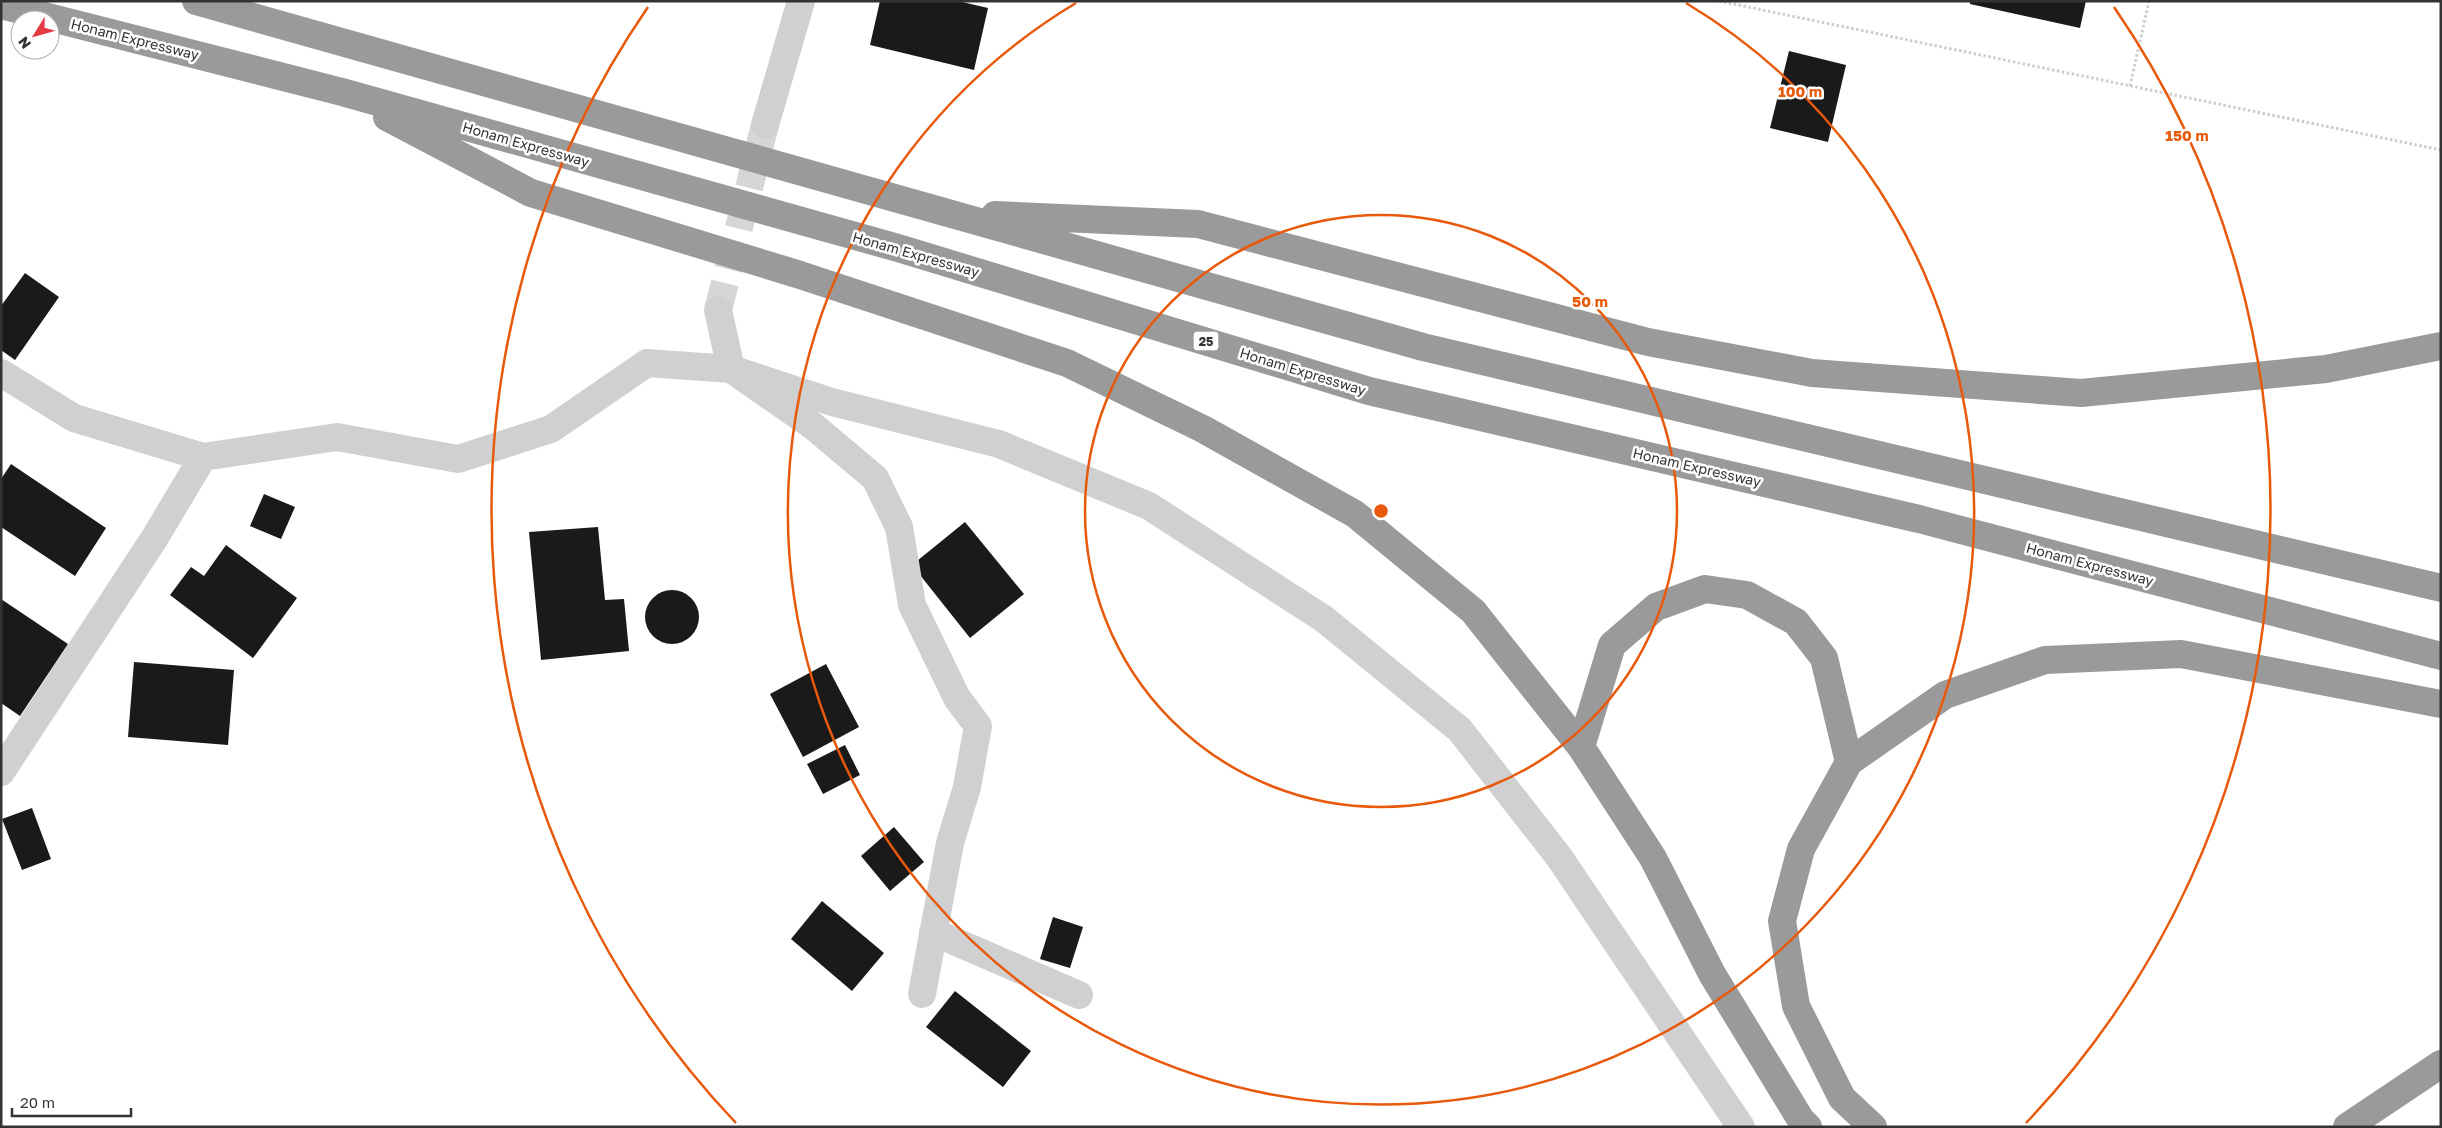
<svg xmlns="http://www.w3.org/2000/svg" width="2442" height="1128" viewBox="0 0 2442 1128" font-family="'Golos Text',sans-serif">
<rect width="100%" height="100%" fill="#fff"/>
<path fill="#1a1a1a" d="M 880,1 L 958,1 L 988,8 L 974,70 L 870,45 Z
M 1970,1 L 2086,1 L 2080,28 L 1970,4 Z
M 1789,51 L 1846,65 L 1828,142 L 1770,128 Z
M 25,273 L 59,297 L 15,360 L 1,350 L 1,306 Z
M 11,464 L 106,528 L 75,576 L 1,527 L 1,479 Z
M 264,494 L 295,507 L 281,539 L 250,526 Z
M 965,522 L 1024,594 L 970,638 L 912,565 Z
M 598,527 L 605,600 L 624,599 L 629,651 L 541,660 L 529,532 Z
M 226,545 L 297,598 L 253,658 L 170,595 L 191,567 L 204,576 Z
M645 617a27 27 0 1 1 54 0a27 27 0 1 1-54 0Z
M 1,599 L 68,644 L 20,716 L 1,703 Z
M 134,662 L 234,670 L 228,745 L 128,737 Z
M 826,664 L 859,727 L 803,757 L 770,694 Z
M 845,745 L 860,775 L 823,794 L 807,764 Z
M 32,808 L 51,859 L 22,870 L 2,819 Z
M 894,827 L 924,862 L 890,891 L 861,856 Z
M 822,901 L 884,953 L 852,991 L 791,939 Z
M 1053,917 L 1083,927 L 1070,968 L 1040,959 Z
M 955,991 L 1031,1051 L 1003,1087 L 926,1027 Z"/>
<g fill="none" stroke-linecap="round" stroke-linejoin="round">
<path stroke="#d6d6d6" stroke-width="28" stroke-dasharray="28 14" stroke-linecap="butt" d="M 718,310 L 765,125"/>
<path stroke="#cdcdcd" stroke-width="3" stroke-dasharray="2.5 2.5" stroke-linecap="butt" d="M 1719,1 L 2441,150
M 2130,86 L 2149,1"/>
<path stroke="#d0d0d0" stroke-width="28" d="M 765,125 L 801,1
M 718,310 L 731,369 L 813,426 L 875,478 L 899,527 L 912,605 L 957,698 L 978,726 L 967,787 L 950,843 L 922,994
M 1,373 L 74,418 L 203,457 L 337,437 L 458,459 L 551,429 L 647,363 L 731,369 L 832,402 L 999,444 L 1149,506 L 1324,619 L 1460,730 L 1559,857 L 1741,1127
M 1,772 L 154,539 L 203,457
M 933,932 L 1079,995"/>
<path stroke="#9a9a9a" stroke-width="28" d="M 196,1 L 1423,347 L 2441,588
M 1,5 L 342,92 L 898,248 L 1369,391 L 1919,519 L 2441,656
M 387,117 L 531,193 L 797,274 L 1067,363 L 1203,429 L 1355,514 L 1473,611 L 1581,747 L 1653,858 L 1712,974 L 1801,1120 L 1808,1127
M 995,215 L 1198,224 L 1648,342 L 1812,373 L 2081,393 L 2326,369 L 2441,346
M 1581,747 L 1612,645 L 1656,607 L 1705,589 L 1747,595 L 1796,622 L 1824,658 L 1849,762
M 1873,1127 L 1842,1098 L 1796,1006 L 1782,921 L 1801,849 L 1849,762 L 1945,695 L 2045,660 L 2181,654 L 2441,704
M 2347,1127 L 2441,1064"/>
</g>
<g fill="none" stroke="#e8590c" stroke-width="2.5">
<circle cx="1381" cy="511" r="296"/>
<path d="M1686 3A593 593 0 1 1 1076 3"/>
<path d="M736 1123A889 889 0 0 1 648 7M2114 7A889 889 0 0 1 2026 1123"/>
</g>
<g text-anchor="middle" dominant-baseline="central" stroke-width="5" stroke-linejoin="round" paint-order="stroke">
<rect fill="#fff" stroke="#707070" stroke-width="1" x="1193.5" y="331.5" width="25" height="19" rx="4"/>
<g font-size="12" font-weight="bold" fill="#333">
<text x="1206" y="341">25</text>
</g>
<g font-size="14" fill="#333" stroke="#fff">
<text transform="translate(135 39) rotate(14)">Honam Expressway</text>
<text transform="translate(526 144) rotate(16)">Honam Expressway</text>
<text transform="translate(916 254) rotate(16)">Honam Expressway</text>
<text transform="translate(1303 371) rotate(17)">Honam Expressway</text>
<text transform="translate(1697 467) rotate(13)">Honam Expressway</text>
<text transform="translate(2090 564) rotate(15)">Honam Expressway</text>
</g>
</g>
<circle cx="1381" cy="511" r="8" fill="#e8590c" stroke="#fff" stroke-width="2.5"/>
<g font-size="15" text-anchor="middle" font-weight="bold" fill="#e8590c" stroke="#fff" stroke-width="5" stroke-linejoin="round" paint-order="stroke">
<text x="1800" y="97">100 m</text>
<text x="2187" y="141">150 m</text>
<text x="1590" y="307">50 m</text>
</g>
<rect width="2442" height="1128" fill="none" stroke="#333333" stroke-width="5"/>
<g transform="translate(35 35) rotate(233)"><circle r="24" fill="#ffffff" stroke="#adadad"/>
<path d="M0-4L9 19L0 12L-9 19Z" fill="#e63946"/>
<text y="-8" font-size="14" font-weight="bold" text-anchor="middle" fill="#333333">N</text>
</g>
<path d="M12 1108v8h119v-8" fill="none" stroke="#333333" stroke-width="2.5"/>
<text x="20" y="1108" font-size="15" fill="#333333" stroke="#ffffff" stroke-width="4" paint-order="stroke">20 m</text>
</svg>
